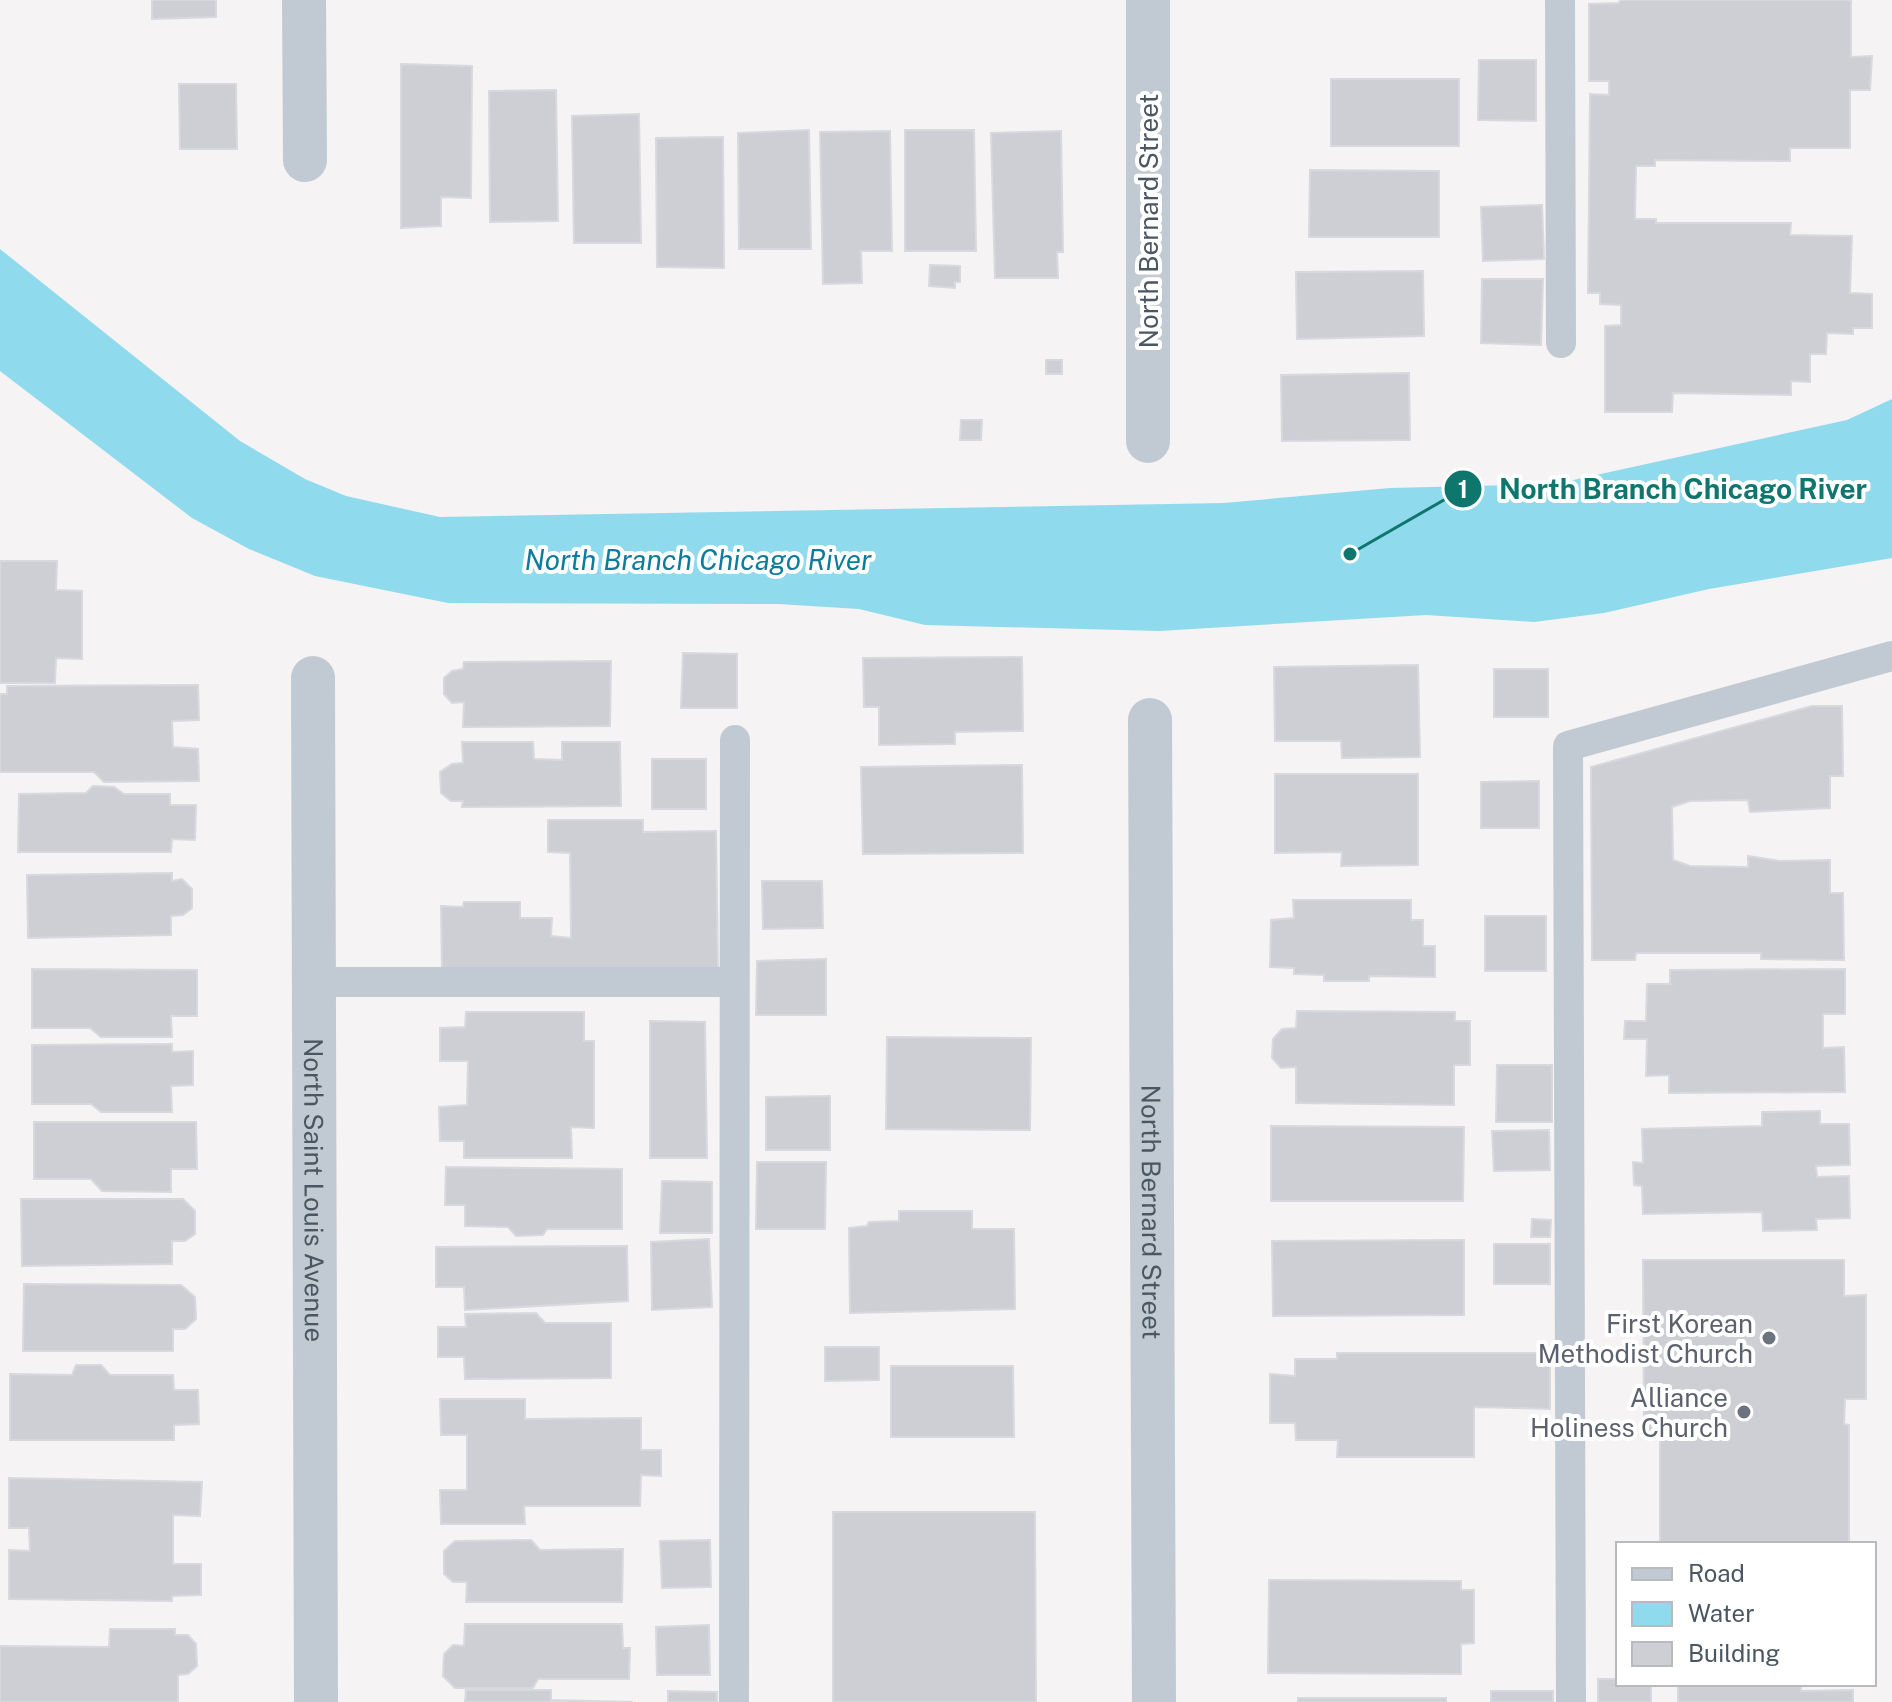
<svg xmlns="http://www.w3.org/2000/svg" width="1892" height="1702" viewBox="0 0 1892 1702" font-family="'Public Sans',sans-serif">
<rect width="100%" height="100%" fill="#f5f3f3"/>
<path fill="#90daee" d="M 0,249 L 240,441 L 305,479 L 346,496 L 440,517 L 1224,503 L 1390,488 L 1555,484 L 1847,420 L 1892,399 L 1892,558 L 1709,589 L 1604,613 L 1534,622 L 1426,615 L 1159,631 L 925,625 L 859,609 L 778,604 L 448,603 L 315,576 L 249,549 L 192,518 L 0,371 Z"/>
<path fill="#cdcfd5" stroke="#d7d9de" stroke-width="2" d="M 152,0 L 216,0 L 216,17 L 152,19 Z
M 1620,0 L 1851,0 L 1851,57 L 1872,56 L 1870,90 L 1850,90 L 1850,148 L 1790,148 L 1790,161 L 1655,160 L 1655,166 L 1636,166 L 1635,219 L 1656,219 L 1656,223 L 1791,223 L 1790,235 L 1852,236 L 1850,293 L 1872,294 L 1872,328 L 1853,328 L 1853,334 L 1827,333 L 1826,354 L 1810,354 L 1810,382 L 1791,381 L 1791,395 L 1673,393 L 1672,412 L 1605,412 L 1605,326 L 1621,325 L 1621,305 L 1600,304 L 1600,293 L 1588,293 L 1590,94 L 1609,95 L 1609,81 L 1589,81 L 1589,4 L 1619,3 Z
M 1479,60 L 1536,60 L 1536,121 L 1478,120 Z
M 401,64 L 472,66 L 471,198 L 441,197 L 441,226 L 401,228 Z
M 1331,79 L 1459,79 L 1459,146 L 1331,146 Z
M 179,84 L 236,84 L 237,149 L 180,149 Z
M 556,90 L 558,221 L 490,222 L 489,91 Z
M 639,114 L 641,243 L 574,243 L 572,116 Z
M 809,130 L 811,249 L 739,249 L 738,133 Z
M 905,130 L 974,130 L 976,251 L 905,251 Z
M 890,131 L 892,251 L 861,251 L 862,283 L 823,284 L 820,132 Z
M 1061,131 L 1063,252 L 1057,252 L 1058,278 L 995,278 L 991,133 Z
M 723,137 L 724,268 L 657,267 L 656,138 Z
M 1310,170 L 1439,171 L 1439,237 L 1309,237 Z
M 1542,205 L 1544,259 L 1483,261 L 1481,207 Z
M 930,265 L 960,266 L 960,282 L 955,282 L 955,288 L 929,286 Z
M 1423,271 L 1424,336 L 1297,339 L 1296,272 Z
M 1482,279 L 1543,279 L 1541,345 L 1481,343 Z
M 1046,360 L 1062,360 L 1062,374 L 1046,374 Z
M 1409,373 L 1410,440 L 1282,441 L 1281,375 Z
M 961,420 L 982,420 L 981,440 L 960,440 Z
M 0,561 L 57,561 L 56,590 L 82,591 L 82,659 L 56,658 L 55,683 L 0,683 Z
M 683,653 L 737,654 L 737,708 L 681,708 Z
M 1022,657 L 1023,731 L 955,732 L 955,744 L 879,745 L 879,707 L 864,707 L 863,658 Z
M 611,661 L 610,726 L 463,727 L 464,702 L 452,703 L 444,694 L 444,678 L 452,671 L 463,669 L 464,662 Z
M 1418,665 L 1420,757 L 1342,758 L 1341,741 L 1275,741 L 1274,667 Z
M 1494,669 L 1548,669 L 1548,717 L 1494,717 Z
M 198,685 L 199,720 L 172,721 L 173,747 L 198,749 L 199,781 L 104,782 L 94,772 L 0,772 L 0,694 L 7,694 L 7,686 Z
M 1812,706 L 1842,706 L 1843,776 L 1830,776 L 1830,808 L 1750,812 L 1748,800 L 1690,801 L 1672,807 L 1673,860 L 1690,866 L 1748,867 L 1748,856 L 1780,861 L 1830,860 L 1830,893 L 1843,893 L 1844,960 L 1761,959 L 1761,953 L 1636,953 L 1635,960 L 1592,960 L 1591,767 Z
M 462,742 L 533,742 L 534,759 L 562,760 L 562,742 L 620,742 L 621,806 L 462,807 L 463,801 L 451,801 L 441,793 L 440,772 L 452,764 L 463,763 Z
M 652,759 L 706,759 L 706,809 L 652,809 Z
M 1022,765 L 1023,853 L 863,854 L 861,767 Z
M 1275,774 L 1418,774 L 1418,865 L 1341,866 L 1342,852 L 1275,853 Z
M 1539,781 L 1539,828 L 1481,828 L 1481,782 Z
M 93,786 L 114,787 L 124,794 L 170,794 L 170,805 L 196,805 L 195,840 L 172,839 L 171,852 L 18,852 L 19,794 L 86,793 Z
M 548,820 L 643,820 L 643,832 L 716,831 L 718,968 L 442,970 L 441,906 L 463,907 L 464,902 L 520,902 L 520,918 L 552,918 L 551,936 L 571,938 L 570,853 L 548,852 Z
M 172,873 L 172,881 L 182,879 L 192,889 L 192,908 L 183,915 L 171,916 L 171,935 L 28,938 L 27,875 Z
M 762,881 L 822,881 L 823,928 L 763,929 Z
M 1293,900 L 1411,900 L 1411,920 L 1423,920 L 1423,946 L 1435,946 L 1435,977 L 1369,976 L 1369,981 L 1324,981 L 1324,975 L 1294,974 L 1294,968 L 1270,967 L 1271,920 L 1294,918 Z
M 1485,916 L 1546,916 L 1546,971 L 1485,971 Z
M 826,959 L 826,1015 L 756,1015 L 757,961 Z
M 32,969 L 197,970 L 197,1016 L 171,1016 L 172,1037 L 101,1037 L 90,1028 L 32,1028 Z
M 1845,969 L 1845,1014 L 1823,1014 L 1823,1048 L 1844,1047 L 1845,1092 L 1669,1093 L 1669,1075 L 1646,1076 L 1647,1039 L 1624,1039 L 1625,1021 L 1646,1021 L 1647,984 L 1670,984 L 1670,970 Z
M 1297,1011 L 1455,1012 L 1455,1021 L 1470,1021 L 1470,1065 L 1454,1065 L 1454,1105 L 1296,1103 L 1296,1067 L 1281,1068 L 1272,1058 L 1273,1039 L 1282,1029 L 1296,1028 Z
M 466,1012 L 584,1012 L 584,1041 L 594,1041 L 594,1128 L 571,1127 L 572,1158 L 464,1158 L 464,1141 L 440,1141 L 439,1107 L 467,1105 L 468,1061 L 440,1061 L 440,1028 L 465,1027 Z
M 650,1021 L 705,1022 L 707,1158 L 650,1158 Z
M 887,1037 L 1031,1038 L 1030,1130 L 886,1129 Z
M 172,1044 L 172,1052 L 193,1051 L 193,1085 L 171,1086 L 172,1112 L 101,1112 L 91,1104 L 32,1104 L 32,1045 Z
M 1497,1065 L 1552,1065 L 1552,1122 L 1496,1122 Z
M 830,1096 L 830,1150 L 766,1150 L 766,1097 Z
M 1820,1111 L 1820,1124 L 1849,1124 L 1850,1165 L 1816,1166 L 1817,1177 L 1849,1176 L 1850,1218 L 1816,1219 L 1817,1230 L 1763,1231 L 1762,1212 L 1643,1214 L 1642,1186 L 1634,1185 L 1633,1162 L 1643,1163 L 1642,1129 L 1762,1126 L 1762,1112 Z
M 34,1122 L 196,1122 L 197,1169 L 171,1169 L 171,1192 L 102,1191 L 91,1179 L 34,1179 Z
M 1271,1126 L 1464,1127 L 1463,1201 L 1271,1201 Z
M 1549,1130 L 1550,1170 L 1494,1171 L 1492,1131 Z
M 757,1162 L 826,1162 L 825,1229 L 756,1229 Z
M 446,1167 L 622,1169 L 622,1229 L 547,1229 L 543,1235 L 516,1236 L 508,1227 L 465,1226 L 465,1205 L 445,1205 Z
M 662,1181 L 712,1182 L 712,1233 L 660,1233 Z
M 21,1199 L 183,1199 L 195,1211 L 195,1234 L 185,1241 L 172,1241 L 172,1264 L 22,1266 Z
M 899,1211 L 972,1211 L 972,1229 L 1014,1229 L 1015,1309 L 850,1313 L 849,1228 L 867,1226 L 869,1222 L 899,1221 Z
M 1532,1219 L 1551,1220 L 1550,1237 L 1531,1237 Z
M 709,1239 L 712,1307 L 652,1310 L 651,1242 Z
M 1464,1240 L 1464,1315 L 1273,1316 L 1272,1241 Z
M 1494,1244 L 1550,1244 L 1550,1284 L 1494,1284 Z
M 627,1246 L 628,1301 L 465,1310 L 464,1287 L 436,1287 L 436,1247 Z
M 1643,1260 L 1844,1260 L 1844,1296 L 1866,1295 L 1866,1399 L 1845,1399 L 1844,1424 L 1849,1425 L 1849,1544 L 1660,1544 L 1660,1434 L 1644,1434 Z
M 24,1284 L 181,1285 L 195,1297 L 196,1319 L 185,1329 L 173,1329 L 173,1351 L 23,1351 Z
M 536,1313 L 545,1323 L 611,1323 L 611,1378 L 465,1379 L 464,1357 L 438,1357 L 438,1327 L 466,1327 L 465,1314 Z
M 825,1347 L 879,1347 L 879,1380 L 825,1381 Z
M 1337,1353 L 1550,1353 L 1550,1409 L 1474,1407 L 1474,1457 L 1337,1457 L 1338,1440 L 1296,1440 L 1295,1423 L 1270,1423 L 1270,1374 L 1295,1376 L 1295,1359 L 1337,1359 Z
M 76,1365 L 101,1365 L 110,1375 L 173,1375 L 174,1390 L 198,1390 L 199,1424 L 174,1425 L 174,1440 L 10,1440 L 10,1374 L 72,1375 Z
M 891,1366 L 1013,1366 L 1014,1437 L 891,1437 Z
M 440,1399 L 525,1399 L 525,1419 L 641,1418 L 641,1450 L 661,1450 L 661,1476 L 641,1475 L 640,1506 L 524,1506 L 525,1524 L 441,1524 L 440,1490 L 467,1490 L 467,1435 L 441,1435 Z
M 9,1478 L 202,1482 L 200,1516 L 173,1515 L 173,1564 L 201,1564 L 201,1595 L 172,1596 L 172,1601 L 9,1599 L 9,1550 L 30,1551 L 29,1528 L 9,1528 Z
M 833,1512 L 1035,1512 L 1036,1702 L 833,1702 Z
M 531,1540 L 540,1550 L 623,1549 L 622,1602 L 466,1602 L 467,1582 L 453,1582 L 444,1574 L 444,1551 L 455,1541 Z
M 710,1540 L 711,1587 L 662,1588 L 660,1541 Z
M 1269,1580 L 1461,1581 L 1461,1590 L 1474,1590 L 1474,1643 L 1461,1644 L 1461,1674 L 1268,1673 Z
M 465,1624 L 622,1624 L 623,1648 L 630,1648 L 629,1679 L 538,1679 L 533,1688 L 455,1688 L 443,1676 L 444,1654 L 453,1645 L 464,1646 Z
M 709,1625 L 710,1675 L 657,1675 L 656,1627 Z
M 110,1629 L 175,1629 L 175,1635 L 188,1635 L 196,1644 L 197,1666 L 188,1674 L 178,1675 L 178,1702 L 0,1702 L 0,1646 L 109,1647 Z
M 1598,1679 L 1618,1679 L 1618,1684 L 1651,1684 L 1651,1702 L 1598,1702 Z
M 1678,1684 L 1801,1684 L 1801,1691 L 1853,1690 L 1853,1702 L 1678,1702 Z
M 466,1690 L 551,1690 L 551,1700 L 633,1702 L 465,1702 Z
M 668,1691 L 717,1692 L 717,1702 L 668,1702 Z
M 1491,1691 L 1553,1691 L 1553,1702 L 1491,1702 Z
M 1298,1698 L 1446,1698 L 1446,1702 L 1298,1702 Z"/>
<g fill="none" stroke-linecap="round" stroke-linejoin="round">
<path stroke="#c1cad2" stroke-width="30" d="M 1560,0 L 1561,343
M 314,982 L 734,982
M 734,1702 L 735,740
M 1571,1702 L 1568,746 L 1892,656"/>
<g stroke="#c1cad2" stroke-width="44">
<path d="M 304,0 L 305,160"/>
<path d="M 1148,441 L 1148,0"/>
<path id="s1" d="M 313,678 L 316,1702"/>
<path id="s2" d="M 1150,720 L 1154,1702"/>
</g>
</g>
<g fill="#6b7280" stroke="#fff" stroke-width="3">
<circle cx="1769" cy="1338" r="8"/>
<circle cx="1744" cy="1412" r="8"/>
</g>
<g text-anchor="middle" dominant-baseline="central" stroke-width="8" stroke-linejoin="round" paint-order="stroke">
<g font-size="26" fill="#4a5661" stroke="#fff">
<text transform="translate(1148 221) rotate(-90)">North Bernard Street</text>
<text stroke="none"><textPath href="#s1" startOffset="512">North Saint Louis Avenue</textPath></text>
<text stroke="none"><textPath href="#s2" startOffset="492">North Bernard Street</textPath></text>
</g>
<g font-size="26" fill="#5b616d" stroke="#fff" text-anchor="end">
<text x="1753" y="1323">First Korean<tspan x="1753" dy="30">Methodist Church</tspan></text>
<text x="1728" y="1397">Alliance<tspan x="1728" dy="30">Holiness Church</tspan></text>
</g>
<g font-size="28" font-style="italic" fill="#0c7c9b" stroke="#fff">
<text x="698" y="559">North Branch Chicago River</text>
</g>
</g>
<path fill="none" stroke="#0f766e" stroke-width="3" d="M1350 554L1463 489"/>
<g fill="#0f766e" stroke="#fff" stroke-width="3">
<circle cx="1350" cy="554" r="8"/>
<circle cx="1463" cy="489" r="20"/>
</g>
<g font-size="24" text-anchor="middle" font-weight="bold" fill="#fff">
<text x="1463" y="498">1</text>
</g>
<g font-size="28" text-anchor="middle" font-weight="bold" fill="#0f766e" stroke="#fff" stroke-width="8" stroke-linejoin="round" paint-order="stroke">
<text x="1683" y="499">North Branch Chicago River</text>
</g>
<rect x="1616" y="1542" width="260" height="144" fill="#ffffff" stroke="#b7bbc0" stroke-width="2"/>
<rect x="1632" y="1568" width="40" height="12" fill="#c1cad2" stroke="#b7bbc0" stroke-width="2"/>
<text x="1688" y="1582" font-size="24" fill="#4a5661">Road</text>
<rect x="1632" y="1602" width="40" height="24" fill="#90daee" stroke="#b7bbc0" stroke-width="2"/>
<text x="1688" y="1622" font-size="24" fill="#4a5661">Water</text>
<rect x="1632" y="1642" width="40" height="24" fill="#cdcfd5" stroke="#b7bbc0" stroke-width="2"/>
<text x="1688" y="1662" font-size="24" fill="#4a5661">Building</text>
</svg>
